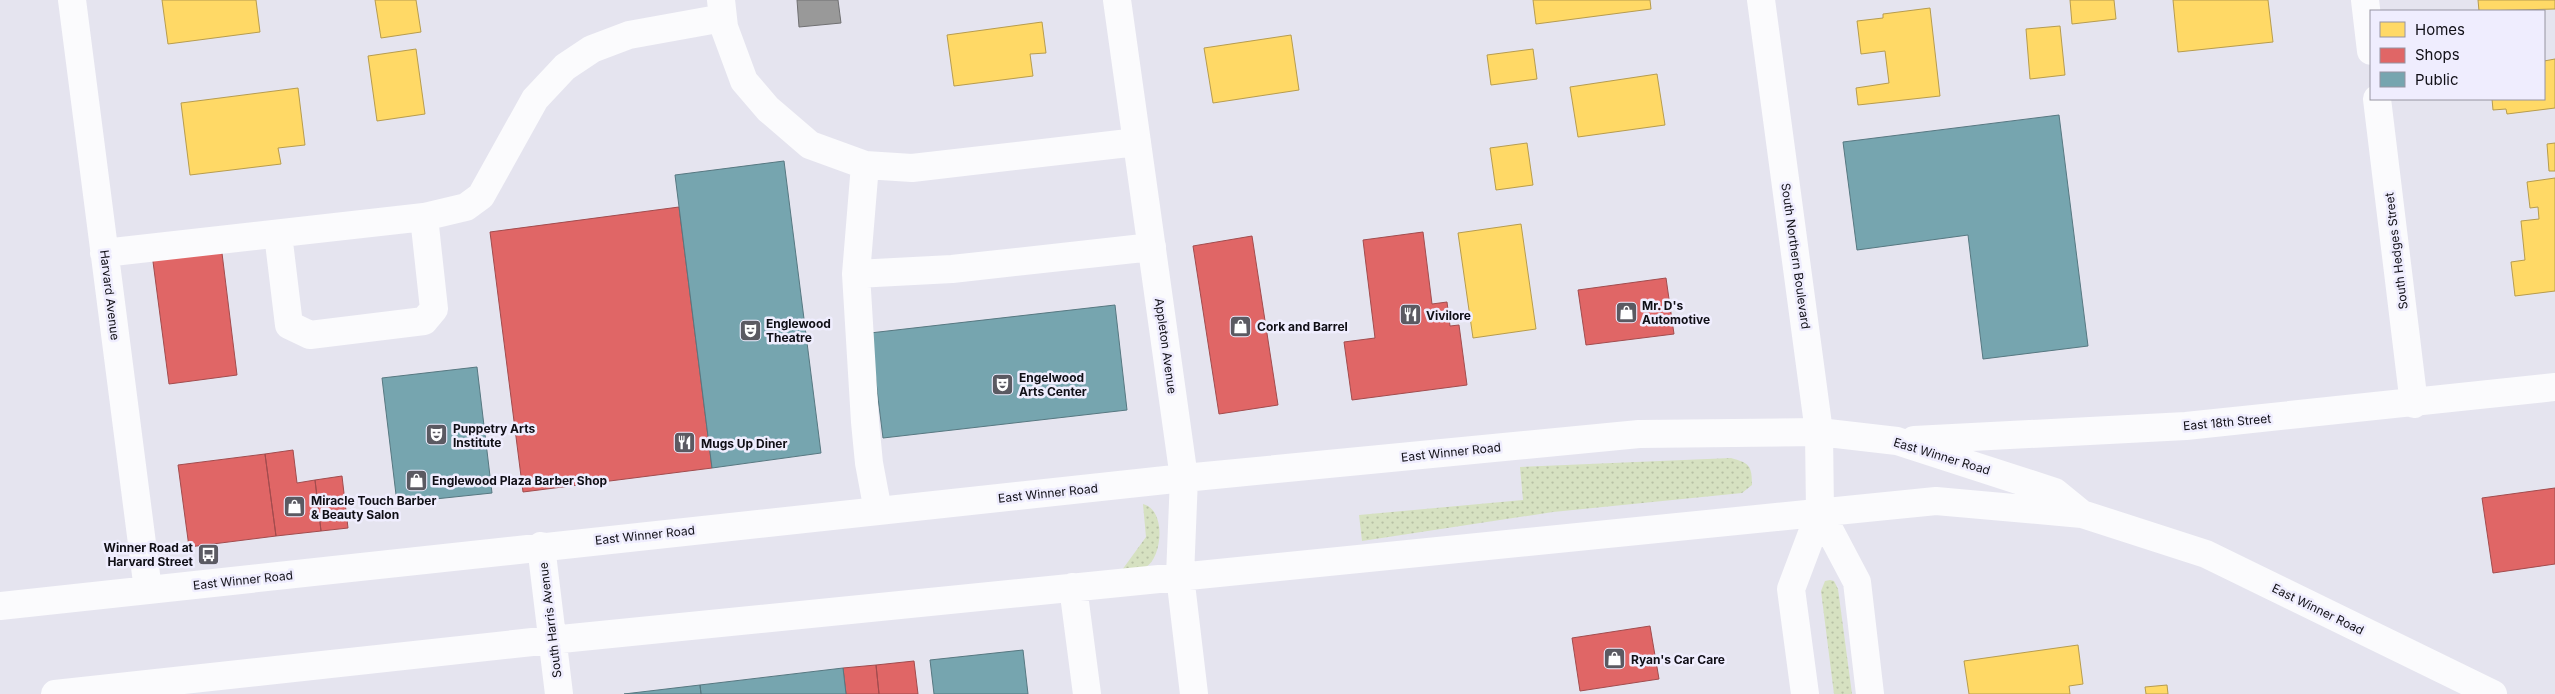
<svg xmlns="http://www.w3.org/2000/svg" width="2555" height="694" viewBox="0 0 2555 694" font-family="Inter,sans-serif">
<defs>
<pattern id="grass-dots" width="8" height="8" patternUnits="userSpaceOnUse" patternTransform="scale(1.25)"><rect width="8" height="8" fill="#d6e1c1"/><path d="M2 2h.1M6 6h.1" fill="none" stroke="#b7c0a5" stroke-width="1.8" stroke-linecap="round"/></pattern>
</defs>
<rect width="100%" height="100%" fill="#e5e4ef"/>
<path fill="url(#grass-dots)" d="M 1731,458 C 1749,463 1752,465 1752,485 L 1742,493 L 1553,512 L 1362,541 L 1359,515 L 1523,500 L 1520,467 Z
M 1143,504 C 1167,510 1162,558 1146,567 C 1140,570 1129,570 1122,570 L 1146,537 Z
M 1830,580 L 1834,581 L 1838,589 L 1852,694 L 1834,694 L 1821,591 L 1825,581 Z"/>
<path fill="#ffd966" stroke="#b79c4e" d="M 162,0 L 256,0 L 260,32 L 168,44 Z
M 375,0 L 416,0 L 421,32 L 381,38 Z
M 1533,0 L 1650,0 L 1651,9 L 1536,24 Z
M 2070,0 L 2114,0 L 2116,19 L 2072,24 Z
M 2173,0 L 2268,0 L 2273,42 L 2178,52 Z
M 2478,0 L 2555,0 L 2555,9 L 2479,11 Z
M 1930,8 L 1940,96 L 1858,105 L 1856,88 L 1889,83 L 1885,51 L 1861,54 L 1857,21 L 1883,18 L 1883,14 Z
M 1042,22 L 1046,53 L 1030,54 L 1033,76 L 954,86 L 947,35 Z
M 2060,26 L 2065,75 L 2030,79 L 2026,29 Z
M 1291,35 L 1299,90 L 1213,103 L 1204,48 Z
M 416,49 L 425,114 L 377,121 L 368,56 Z
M 1533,49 L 1537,79 L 1491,85 L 1487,55 Z
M 2555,59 L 2555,108 L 2507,114 L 2506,109 L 2493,110 L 2492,99 L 2544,99 L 2544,61 Z
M 1657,74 L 1665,125 L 1578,137 L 1570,87 Z
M 298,88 L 305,145 L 278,148 L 281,164 L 190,175 L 181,103 Z
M 1527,143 L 1533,185 L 1496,190 L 1490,148 Z
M 2555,143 L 2555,171 L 2549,171 L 2547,144 Z
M 2555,178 L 2555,291 L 2515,296 L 2511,262 L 2525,260 L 2521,221 L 2539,219 L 2538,207 L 2530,208 L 2527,182 Z
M 1521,224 L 1536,329 L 1473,338 L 1458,233 Z
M 2078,645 L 2083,684 L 2069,686 L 2070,694 L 1969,694 L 1964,661 Z
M 2167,685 L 2168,694 L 2146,694 L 2145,687 Z"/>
<path fill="#e06666" stroke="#a24c4e" d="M 679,207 L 712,468 L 523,492 L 490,232 Z
M 1423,232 L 1432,304 L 1447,302 L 1450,326 L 1459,325 L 1467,385 L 1352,400 L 1344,342 L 1375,338 L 1363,240 Z
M 1252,236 L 1278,405 L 1219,414 L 1193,246 Z
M 221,245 L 237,375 L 169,384 L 152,254 Z
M 1666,278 L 1674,334 L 1586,345 L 1578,290 Z
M 293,450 L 297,483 L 315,480 L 321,531 L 276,536 L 265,454 Z
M 265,454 L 276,536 L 189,547 L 178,465 Z
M 342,476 L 348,528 L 321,531 L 315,480 Z
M 2555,488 L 2555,564 L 2493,573 L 2482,498 Z
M 1650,626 L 1659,679 L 1580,691 L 1572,638 Z
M 914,661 L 918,694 L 879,694 L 876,665 Z
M 876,665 L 879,694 L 846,694 L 843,668 Z"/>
<path fill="#76a5af" stroke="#577881" d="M 2059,115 L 2088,346 L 1983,359 L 1968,235 L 1857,250 L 1843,142 Z
M 784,161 L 821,453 L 712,468 L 675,175 Z
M 1115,305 L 1127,410 L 883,438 L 870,333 Z
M 477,367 L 492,493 L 397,503 L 382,378 Z
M 1023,650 L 1028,694 L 934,694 L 930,660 Z
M 843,668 L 846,694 L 701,694 L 700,685 Z
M 700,685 L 701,694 L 624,694 Z"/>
<path fill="#999" stroke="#707072" d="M 797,0 L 838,0 L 841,23 L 799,27 Z"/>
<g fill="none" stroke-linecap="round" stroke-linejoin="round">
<path stroke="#fbfbfd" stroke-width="28" d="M 72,0 L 148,590
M 721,0 L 724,27 L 744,81 L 768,109 L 810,145 L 865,165 L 912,168 L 1137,142
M 1117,0 L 1184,478 L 1180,576 L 1194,694
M 1761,0 L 1819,432 L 1820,512 L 1791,589 L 1805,694
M 2365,0 L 2371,51
M 2377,99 L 2414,404
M 865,165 L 856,274 L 865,422 L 869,463 L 878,511
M 424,217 L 466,207 L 481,196 L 535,99 L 565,67 L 592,49 L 629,35 L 723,18
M 104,253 L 424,217 L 434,309 L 424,321 L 310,335 L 289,325 L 278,234
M 856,274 L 952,269 L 1152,247
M 1914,440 L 2186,426 L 2555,387
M 1820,512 L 1857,582 L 1870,694
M 541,546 L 559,694
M 1073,587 L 1087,694
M 0,606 L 1184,478 L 1639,434 L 1819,432 L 1897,441 L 2055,492 L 2082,514
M 55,694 L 551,640 L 1936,501 L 2082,514 L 2206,554 L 2493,694"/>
</g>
<defs>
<symbol id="shop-square" viewBox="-11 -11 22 22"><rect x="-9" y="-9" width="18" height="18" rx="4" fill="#5b5a62" stroke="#efedfe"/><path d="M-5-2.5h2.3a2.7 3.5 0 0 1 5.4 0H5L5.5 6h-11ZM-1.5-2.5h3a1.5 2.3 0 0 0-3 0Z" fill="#fff"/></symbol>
<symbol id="restaurant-square" viewBox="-11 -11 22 22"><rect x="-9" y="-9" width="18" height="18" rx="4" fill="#5b5a62" stroke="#efedfe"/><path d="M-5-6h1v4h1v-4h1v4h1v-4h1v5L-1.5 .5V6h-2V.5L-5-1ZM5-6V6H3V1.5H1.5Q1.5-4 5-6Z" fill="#fff"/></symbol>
<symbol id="theatre-square" viewBox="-11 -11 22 22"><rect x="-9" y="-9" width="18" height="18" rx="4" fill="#5b5a62" stroke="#efedfe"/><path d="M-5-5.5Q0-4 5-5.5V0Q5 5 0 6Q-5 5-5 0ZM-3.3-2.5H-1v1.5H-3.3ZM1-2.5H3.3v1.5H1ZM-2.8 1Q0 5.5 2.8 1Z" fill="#fff"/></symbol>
<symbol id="bus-square" viewBox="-11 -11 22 22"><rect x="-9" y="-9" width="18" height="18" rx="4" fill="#5b5a62" stroke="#efedfe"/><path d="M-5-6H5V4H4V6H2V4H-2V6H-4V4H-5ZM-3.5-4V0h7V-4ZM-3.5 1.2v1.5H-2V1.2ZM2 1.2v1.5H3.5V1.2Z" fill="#fff"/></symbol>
</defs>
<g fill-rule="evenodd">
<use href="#shop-square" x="1614" y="300" width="25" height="25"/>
<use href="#restaurant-square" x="1398" y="302" width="25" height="25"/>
<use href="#shop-square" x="1228" y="314" width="25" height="25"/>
<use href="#theatre-square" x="738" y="318" width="25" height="25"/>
<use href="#theatre-square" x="990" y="372" width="25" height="25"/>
<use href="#theatre-square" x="424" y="422" width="25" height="25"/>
<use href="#restaurant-square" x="672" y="430" width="25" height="25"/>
<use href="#shop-square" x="404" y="468" width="25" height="25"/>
<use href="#shop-square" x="282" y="494" width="25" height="25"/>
<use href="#bus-square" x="196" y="542" width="25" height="25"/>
<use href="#shop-square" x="1602" y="646" width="25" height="25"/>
</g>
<g text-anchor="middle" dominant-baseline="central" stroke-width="5" stroke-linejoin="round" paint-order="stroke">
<g font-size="12" fill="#100f16" stroke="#efedfe">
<text transform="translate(2396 251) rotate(-97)">South Hedges Street</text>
<text transform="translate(1796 256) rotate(82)">South Northern Boulevard</text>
<text transform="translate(110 295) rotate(83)">Harvard Avenue</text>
<text transform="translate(1166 346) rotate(82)">Appleton Avenue</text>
<text transform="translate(2227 422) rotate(-5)">East 18th Street</text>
<text transform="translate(1451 452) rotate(-6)">East Winner Road</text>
<text transform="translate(1942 456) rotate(17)">East Winner Road</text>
<text transform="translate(1048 493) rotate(-6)">East Winner Road</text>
<text transform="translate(645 535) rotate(-6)">East Winner Road</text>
<text transform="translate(243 580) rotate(-6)">East Winner Road</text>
<text transform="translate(2318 609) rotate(26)">East Winner Road</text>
<text transform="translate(550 620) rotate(-97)">South Harris Avenue</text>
</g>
<g font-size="12" font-weight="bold" fill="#100f16" stroke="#efedfe" text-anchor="start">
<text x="1642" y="305">Mr. D's<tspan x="1642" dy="14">Automotive</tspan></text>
<text x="1426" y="315">Vivilore</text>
<text x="766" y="323">Englewood<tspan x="766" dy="14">Theatre</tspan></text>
<text x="1257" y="326">Cork and Barrel</text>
<text x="1019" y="377">Engelwood<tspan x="1019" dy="14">Arts Center</tspan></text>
<text x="453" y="428">Puppetry Arts<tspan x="453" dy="14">Institute</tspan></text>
<text x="701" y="443">Mugs Up Diner</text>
<text x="432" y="480">Englewood Plaza Barber Shop</text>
<text x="311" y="500">Miracle Touch Barber<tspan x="311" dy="14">&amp; Beauty Salon</tspan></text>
<text x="193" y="547" text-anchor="end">Winner Road at<tspan x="193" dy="14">Harvard Street</tspan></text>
<text x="1631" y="659">Ryan's Car Care</text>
</g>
</g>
<rect x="2370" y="10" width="175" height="90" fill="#efedfe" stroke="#9694a1"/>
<rect x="2380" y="22" width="25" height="15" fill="#ffd966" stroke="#9694a1"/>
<text x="2415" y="35" font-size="15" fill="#100f16">Homes</text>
<rect x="2380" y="48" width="25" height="15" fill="#e06666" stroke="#9694a1"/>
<text x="2415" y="60" font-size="15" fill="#100f16">Shops</text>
<rect x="2380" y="72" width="25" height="15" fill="#76a5af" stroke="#9694a1"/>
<text x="2415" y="85" font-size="15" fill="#100f16">Public</text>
</svg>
